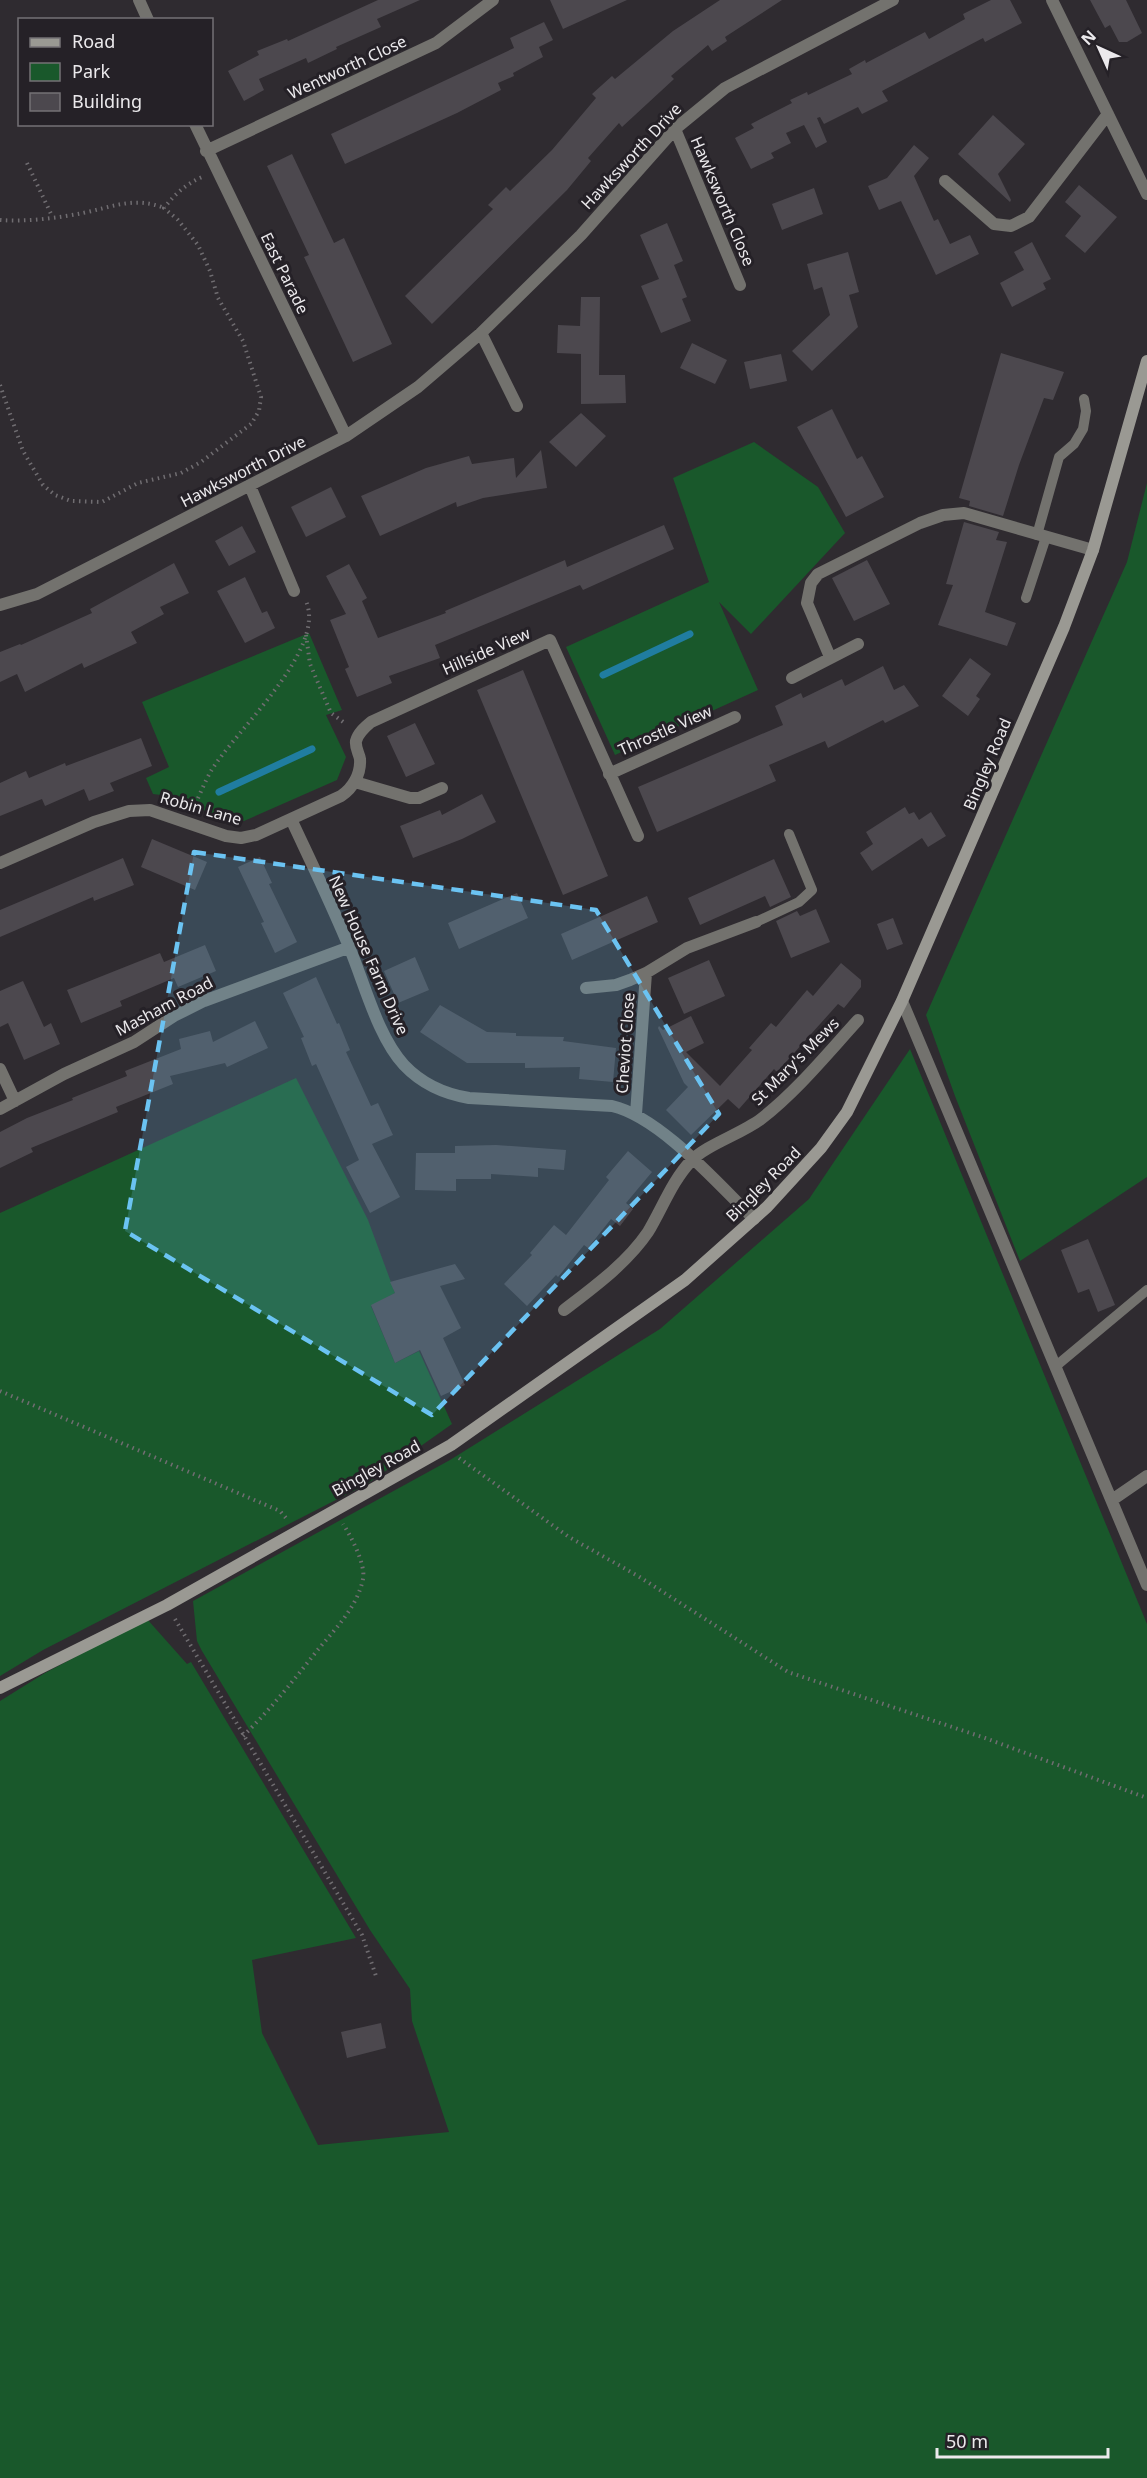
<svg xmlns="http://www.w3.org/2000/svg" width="1147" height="2478" viewBox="0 0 1147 2478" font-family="'Noto Sans',sans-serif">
<rect width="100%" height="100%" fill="#2f2b30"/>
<path fill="#19582b" d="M 754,442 L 818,487 L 845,533 L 751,634 L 719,602 L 758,690 L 615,755 L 566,647 L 709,582 L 673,478 Z
M 1147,483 L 1147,1177 L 1020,1261 L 955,1096 L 926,1015 L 1127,562 Z
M 309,633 L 342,710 L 326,715 L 346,757 L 337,780 L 244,821 L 226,821 L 176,797 L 153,794 L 146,778 L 169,767 L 142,702 Z
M 910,1049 L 1147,1624 L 1147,2478 L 0,2478 L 0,1701 L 45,1673 L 147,1619 L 187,1664 L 191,1662 L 356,1938 L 252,1960 L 262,2033 L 318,2145 L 449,2132 L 412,2021 L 410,1989 L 370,1930 L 202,1651 L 197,1641 L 193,1601 L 450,1460 L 660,1329 L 809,1199 Z
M 296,1078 L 368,1220 L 395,1293 L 371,1306 L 395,1363 L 419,1351 L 452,1424 L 367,1484 L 43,1650 L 0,1676 L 0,1213 Z"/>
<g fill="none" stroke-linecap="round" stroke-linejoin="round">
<path stroke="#207da0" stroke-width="7" d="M 603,675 L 690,634
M 219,792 L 312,749"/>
</g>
<path fill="#4c484e" d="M 378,0 L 420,0 L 377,19 L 381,27 L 336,47 L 337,49 L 308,63 L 306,58 L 259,79 L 264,90 L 244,101 L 228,71 L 259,55 L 257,51 L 287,39 L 288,41 Z
M 550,0 L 627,0 L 563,29 Z
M 720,0 L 782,0 L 725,37 L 727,41 L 712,51 L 708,45 L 671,76 L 674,79 L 622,127 L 619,123 L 588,158 L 591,161 L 567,190 L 432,324 L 405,296 L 493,209 L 488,205 L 506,187 L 510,191 L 552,150 L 596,98 L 592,94 L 612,76 L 615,79 L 673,31 Z
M 991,0 L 1010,0 L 1022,23 L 985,42 L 983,38 L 882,91 L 888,101 L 862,114 L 858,107 L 824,124 L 820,117 L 817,118 L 827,142 L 816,148 L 804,125 L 786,133 L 791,143 L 771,153 L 774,158 L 751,169 L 735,138 L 754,128 L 751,124 L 792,103 L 790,100 L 807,92 L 808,95 L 852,74 L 849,69 L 865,60 L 866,63 L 925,32 L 929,39 L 965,19 L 963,14 Z
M 1090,0 L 1126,0 L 1142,33 L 1127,42 L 1119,42 L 1110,25 L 1105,28 Z
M 544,22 L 553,40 L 539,47 L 543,57 L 513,73 L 514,76 L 498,83 L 501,90 L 457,113 L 345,164 L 331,134 L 514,48 L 510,38 Z
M 993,115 L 1025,144 L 998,174 L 1011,200 L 1010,202 L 958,154 Z
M 914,145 L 929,158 L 914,176 L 934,221 L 938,219 L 950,244 L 970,235 L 979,254 L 936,275 L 901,201 L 879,210 L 868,186 L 887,178 Z
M 292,154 L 334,243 L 344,238 L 392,344 L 353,362 L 304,257 L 309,255 L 267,166 Z
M 1079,185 L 1117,217 L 1085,253 L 1065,236 L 1081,216 L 1065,202 Z
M 814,188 L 823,214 L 782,230 L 772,204 Z
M 667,223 L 683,261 L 674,265 L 687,297 L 682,299 L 691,321 L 661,333 L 641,286 L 659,279 L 640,235 Z
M 1032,242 L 1051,279 L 1043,283 L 1046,289 L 1012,307 L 1000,283 L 1024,270 L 1014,252 Z
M 848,252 L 859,292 L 849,295 L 858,327 L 812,371 L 792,351 L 830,315 L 822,287 L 814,290 L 807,264 Z
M 581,297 L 600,297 L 599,375 L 625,375 L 626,403 L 581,404 L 581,354 L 557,353 L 558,325 L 580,326 Z
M 692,343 L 727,360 L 715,384 L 680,368 Z
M 1001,353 L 1064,372 L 1053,400 L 1044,398 L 1019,465 L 1003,516 L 969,506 L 970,501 L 959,498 Z
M 781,354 L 787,381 L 750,389 L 744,362 Z
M 832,409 L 857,459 L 862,456 L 884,497 L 846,517 L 797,427 Z
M 581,413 L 606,436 L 576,467 L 549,442 Z
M 541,450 L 547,488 L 483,498 L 457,507 L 456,502 L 380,536 L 361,496 L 426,468 L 469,456 L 472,464 L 514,458 L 516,478 Z
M 331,487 L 346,517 L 306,537 L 291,507 Z
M 964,522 L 999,532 L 996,540 L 1007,542 L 985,612 L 1016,623 L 1007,646 L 938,625 L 953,585 L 946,584 Z
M 664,525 L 674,549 L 583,590 L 580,585 L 435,645 L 440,658 L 389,676 L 392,683 L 357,697 L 345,669 L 349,667 L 330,620 L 346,614 L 326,576 L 349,564 L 367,598 L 362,601 L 378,638 L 446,613 L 445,611 L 565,560 L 567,567 Z
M 242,526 L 256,552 L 229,566 L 215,541 Z
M 867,560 L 890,604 L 854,621 L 832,578 Z
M 174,563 L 189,593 L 160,607 L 164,614 L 131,632 L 137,643 L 84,668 L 82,663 L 25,692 L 17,674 L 0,682 L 0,652 L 20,644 L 21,645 L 92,613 L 90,609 Z
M 245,577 L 262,613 L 267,611 L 275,628 L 245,643 L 217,591 Z
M 970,658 L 991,674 L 976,696 L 980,699 L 968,716 L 942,696 Z
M 883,666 L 894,690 L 904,685 L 919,706 L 885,723 L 883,720 L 828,748 L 825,741 L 769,765 L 776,781 L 657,832 L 638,787 L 783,725 L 775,706 L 801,693 L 803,698 L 842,679 L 845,686 Z
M 523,670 L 608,876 L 563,895 L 477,690 Z
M 415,723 L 435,764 L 406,777 L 387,736 Z
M 141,738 L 152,766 L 110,783 L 114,791 L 89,801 L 84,789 L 45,806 L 42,799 L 0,816 L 0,783 L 26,771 L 29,778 L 65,763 L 66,766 Z
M 482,794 L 496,822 L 462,839 L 413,858 L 400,826 L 440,810 L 442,815 Z
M 905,807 L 909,814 L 914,812 L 919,820 L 931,812 L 946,836 L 928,847 L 922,838 L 872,871 L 860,853 L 873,844 L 866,832 Z
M 152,839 L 207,862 L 195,890 L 141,867 Z
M 260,857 L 272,883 L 269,884 L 297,942 L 275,953 L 261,923 L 264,922 L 238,867 Z
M 123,858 L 134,885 L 94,901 L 93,897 L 0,937 L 0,910 Z
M 774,859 L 791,897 L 770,907 L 765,896 L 700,925 L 688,898 Z
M 517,893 L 528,918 L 459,949 L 448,923 Z
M 647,896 L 658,922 L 572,960 L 561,934 Z
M 816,909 L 830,942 L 791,958 L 776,921 L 797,911 L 800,916 Z
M 893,918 L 903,944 L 887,950 L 877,924 Z
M 205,945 L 216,971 L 178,987 L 174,978 L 120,1001 L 122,1006 L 81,1023 L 67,990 L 160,953 L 164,962 Z
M 415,957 L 429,990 L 398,1003 L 384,971 Z
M 709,960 L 725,996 L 684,1014 L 668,978 Z
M 841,963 L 861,980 L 861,987 L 844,1008 L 838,1004 L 777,1072 L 774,1069 L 739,1109 L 728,1099 L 691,1135 L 666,1110 L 688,1087 L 684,1083 L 658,1028 L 659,1026 L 663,1030 L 691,1016 L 704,1043 L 686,1052 L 720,1086 L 752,1050 L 749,1048 L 771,1023 L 776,1027 L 807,990 L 813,996 Z
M 316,977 L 337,1024 L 339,1023 L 350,1050 L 346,1052 L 371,1106 L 378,1103 L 393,1135 L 372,1144 L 400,1197 L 370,1213 L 346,1167 L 359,1160 L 316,1064 L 312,1066 L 301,1038 L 304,1037 L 283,993 Z
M 23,981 L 44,1027 L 51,1023 L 60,1044 L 24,1060 L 8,1023 L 0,1027 L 0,991 Z
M 440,1005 L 487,1032 L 516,1033 L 516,1036 L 564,1037 L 563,1041 L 616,1048 L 613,1082 L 579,1079 L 580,1067 L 525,1068 L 525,1063 L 467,1063 L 420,1032 Z
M 255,1021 L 268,1048 L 227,1067 L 225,1063 L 170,1076 L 173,1084 L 116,1107 L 118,1112 L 31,1148 L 33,1152 L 0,1168 L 0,1132 L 27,1118 L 73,1100 L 72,1098 L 127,1076 L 125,1071 L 181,1049 L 179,1039 L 210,1031 L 213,1042 Z
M 496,1145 L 566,1150 L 564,1170 L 538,1168 L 538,1177 L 491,1174 L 491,1179 L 456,1179 L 456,1191 L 415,1190 L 416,1153 L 455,1153 L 455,1146 Z
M 628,1151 L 652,1172 L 626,1203 L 633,1209 L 620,1226 L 611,1219 L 588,1248 L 584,1245 L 558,1277 L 556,1275 L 527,1306 L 504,1284 L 532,1255 L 530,1253 L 554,1225 L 566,1235 L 609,1180 L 606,1177 Z
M 1088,1239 L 1115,1305 L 1098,1312 L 1089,1289 L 1078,1293 L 1061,1250 Z
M 455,1264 L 465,1279 L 440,1286 L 461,1328 L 443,1338 L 465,1385 L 441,1396 L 420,1350 L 395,1363 L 371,1305 L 395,1293 L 390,1282 Z
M 381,2023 L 386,2048 L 347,2058 L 341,2032 Z"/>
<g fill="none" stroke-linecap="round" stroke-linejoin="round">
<path stroke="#706d71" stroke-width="4" stroke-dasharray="1.5 4.5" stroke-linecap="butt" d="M 27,163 L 52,216
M 0,220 C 26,222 58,218 83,213 C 112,207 135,196 164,208
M 0,385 L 23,451 L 43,485 L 55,495 L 71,501 L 102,502 L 138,483 L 181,473 L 201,462 L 251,424 L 259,411 L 261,397 L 243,341 L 218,298 L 210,271 L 198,245 L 178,220 L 164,208 C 175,194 186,184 202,177
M 306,635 L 310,664 L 331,713 L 346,724
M 193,809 C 199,797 204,783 211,771 C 235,731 327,650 306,601
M 0,1391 L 280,1511 L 286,1518
M 459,1458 L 569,1537 L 638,1576 L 788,1672 L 985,1738 L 1147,1798
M 175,1619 L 362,1935 L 376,1976
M 243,1736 C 270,1710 293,1681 316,1652 C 334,1630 357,1608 363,1579 C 366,1565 351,1536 343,1524"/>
<path stroke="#73726e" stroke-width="10" d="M 1037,535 L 1059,457 L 1074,444 L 1083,429 L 1086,411 L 1084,399
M 1026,598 L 1046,537
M 756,922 L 799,902 L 812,890 L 789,834
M 1056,1366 L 1147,1290"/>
<path stroke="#73726e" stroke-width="12" d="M 139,0 L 148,20
M 1052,0 L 1147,194
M 195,124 L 346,436
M 675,129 L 740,285
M 206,151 L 436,43 L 493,0
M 945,181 L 994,224 L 1011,226 L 1029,217 L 1108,114
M 481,333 L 517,406
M 250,486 L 294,591
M 0,605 L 37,594 L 346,436 L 418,387 L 481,333 L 581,235 L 675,129 L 725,88 L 893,0
M 830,657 L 807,603 L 811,583 L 818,574 L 920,523 L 943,515 L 964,513 L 1093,550
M 792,678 L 858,644
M 609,774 L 735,717
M 355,782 L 410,798 L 419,798 L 442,788
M 291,819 C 311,862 332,905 350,949 C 365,985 378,1037 404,1065 C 421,1083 445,1094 469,1098 L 612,1106 C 660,1117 718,1184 754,1219
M 0,863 L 94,822 L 129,811 L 150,810 L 226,836 L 241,838 L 256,835 L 341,796 C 353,788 361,774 360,759 C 359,753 355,748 356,741 C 358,733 365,727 371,722 L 550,640 L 638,836
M 586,988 L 616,985 L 630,980 L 646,973 L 687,948 L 756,922
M 902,1001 L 1147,1585
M 0,1069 L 15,1101
M 0,1109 L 64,1074 L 134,1042 L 174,1016 L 204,1001 L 350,947
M 636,1114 L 646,973
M 564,1310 C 594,1287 627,1263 648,1232 C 662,1209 672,1181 691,1161 C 706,1145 741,1134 761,1119 C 797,1091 827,1054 858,1020
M 1112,1500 L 1147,1476"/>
<path stroke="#9a9993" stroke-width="12" d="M 0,1688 L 167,1605 L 451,1445 L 685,1280 L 767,1207 L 821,1148 L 847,1112 L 902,1001 L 1064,627 L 1093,550 L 1147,361"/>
</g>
<path fill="#6bc3f2" fill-opacity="0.2" stroke="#6bc3f2" stroke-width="4.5" stroke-dasharray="12 8" stroke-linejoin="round" d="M 194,852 L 596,910 L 719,1114 L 432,1415 L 125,1231 Z"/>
<g text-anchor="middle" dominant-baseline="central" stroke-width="6" stroke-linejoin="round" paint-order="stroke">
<g font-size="16" fill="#ebe9ec" stroke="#252127">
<text transform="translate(347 67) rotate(-25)">Wentworth Close</text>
<text transform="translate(631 156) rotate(-47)">Hawksworth Drive</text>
<text transform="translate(723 201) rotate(67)">Hawksworth Close</text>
<text transform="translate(285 273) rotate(64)">East Parade</text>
<text transform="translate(243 471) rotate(-27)">Hawksworth Drive</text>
<text transform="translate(486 651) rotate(-24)">Hillside View</text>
<text transform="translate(665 730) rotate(-24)">Throstle View</text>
<text transform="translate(987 764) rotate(-67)">Bingley Road</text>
<text transform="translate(201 808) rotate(16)">Robin Lane</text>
<text transform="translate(369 955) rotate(66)">New House Farm Drive</text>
<text transform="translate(164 1006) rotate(-28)">Masham Road</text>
<text transform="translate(625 1043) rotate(-86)">Cheviot Close</text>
<text transform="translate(795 1061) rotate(-45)">St Mary's Mews</text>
<text transform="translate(763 1184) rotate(-45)">Bingley Road</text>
<text transform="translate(376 1468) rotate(-29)">Bingley Road</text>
</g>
</g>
<rect x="18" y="18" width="195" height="108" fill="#252127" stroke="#747176" stroke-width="1.5"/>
<rect x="30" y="38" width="30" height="9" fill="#9a9993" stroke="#747176" stroke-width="1.5"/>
<text x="72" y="48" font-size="18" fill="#ebe9ec">Road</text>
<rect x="30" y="63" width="30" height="18" fill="#19582b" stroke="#747176" stroke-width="1.5"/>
<text x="72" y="78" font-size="18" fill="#ebe9ec">Park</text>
<rect x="30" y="93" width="30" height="18" fill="#4c484e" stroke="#747176" stroke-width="1.5"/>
<text x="72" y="108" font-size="18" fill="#ebe9ec">Building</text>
<g transform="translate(1099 48) rotate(315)" stroke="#252127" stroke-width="4.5" paint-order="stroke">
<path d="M0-4.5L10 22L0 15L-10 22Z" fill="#ebe9ec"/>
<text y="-9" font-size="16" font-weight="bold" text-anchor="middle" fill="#ebe9ec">N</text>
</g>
<path d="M937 2448v9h171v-9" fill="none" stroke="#ebe9ec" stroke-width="3"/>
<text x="946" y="2448" font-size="18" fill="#ebe9ec" stroke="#252127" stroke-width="4.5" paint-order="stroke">50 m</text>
</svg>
